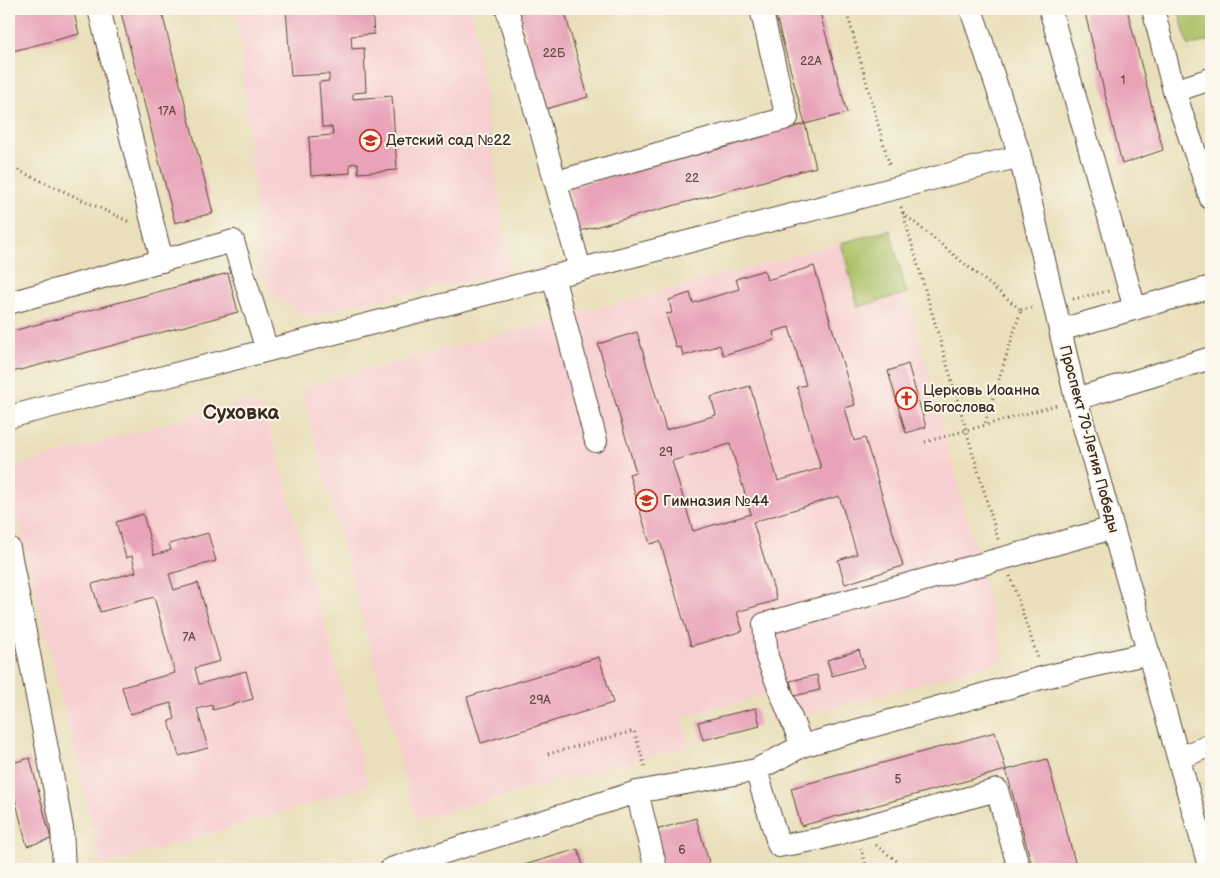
<svg xmlns="http://www.w3.org/2000/svg" width="1220" height="878" viewBox="0 0 1220 878" font-family="'Balsamiq Sans',sans-serif">
<rect width="100%" height="100%" fill="#fbf7ec"/>
<filter id="ink" filterUnits="userSpaceOnUse"><feTurbulence type="fractalNoise" baseFrequency=".02" numOctaves="2"/><feDisplacementMap in="SourceGraphic" scale="10" xChannelSelector="R" yChannelSelector="G"/><feConvolveMatrix kernelMatrix="1 2 1 2 8 2 1 2 1" color-interpolation-filters="sRGB"/></filter>
<filter id="wash" filterUnits="userSpaceOnUse"><feTurbulence type="fractalNoise" baseFrequency=".0096" numOctaves="4" result="noise"/><feDisplacementMap in="SourceGraphic" scale="20" xChannelSelector="R" yChannelSelector="G"/><feGaussianBlur stdDeviation="1.12" result="paint"/><feColorMatrix in="noise" values="0 0 0 0 0 0 0 0 0 0 0 0 0 0 0 0 0 1.4 0 .05"/><feComposite in="paint" operator="in"/></filter>
<g filter="url(#wash)">
<rect width="100%" height="100%" fill="#e9dfba"/>
<path fill="#f7cfd0" d="M 237,9 L 472,9 L 510,272 L 305,316 L 277,298 L 262,276 Z
M 890,230 L 1005,661 L 772,724 L 764,695 L 681,718 L 689,746 L 416,820 L 301,388 Z
M 246,401 L 265,410 L 369,786 L 102,866 L 9,482 L 9,468 Z"/>
<path fill="#aac066" stroke="#727542" d="M 1178,9 L 1211,9 L 1211,40 L 1188,46 Z
M 890,230 L 907,293 L 858,307 L 841,243 Z"/>
<g id="blocks">
<path fill="#e8a3b9" fill-rule="evenodd" d="M 9,9 L 73,9 L 79,34 L 9,52 Z
M 120,9 L 161,9 L 213,213 L 175,223 Z
M 286,9 L 372,9 L 374,34 L 351,36 L 352,49 L 364,48 L 366,92 L 353,93 L 353,99 L 392,96 L 397,170 L 358,173 L 358,163 L 350,164 L 350,173 L 311,176 L 309,137 L 333,135 L 332,127 L 322,127 L 319,82 L 329,81 L 329,74 L 291,76 Z
M 519,9 L 564,9 L 588,97 L 546,109 Z
M 774,9 L 819,9 L 847,113 L 805,124 L 816,167 L 580,231 L 568,188 L 805,124 Z
M 1084,9 L 1127,9 L 1163,150 L 1122,164 Z
M 814,266 L 855,405 L 845,408 L 854,441 L 865,438 L 903,566 L 845,584 L 838,560 L 857,554 L 839,496 L 753,522 L 777,600 L 737,612 L 743,631 L 691,646 L 660,541 L 650,544 L 629,474 L 636,472 L 598,344 L 637,332 L 666,430 L 716,415 L 711,397 L 750,386 L 778,481 L 821,468 L 797,387 L 806,385 L 789,327 L 773,332 L 775,340 L 723,355 L 720,345 L 683,356 L 681,347 L 676,348 L 666,314 L 672,313 L 669,300 L 690,293 L 693,303 L 739,289 L 736,279 L 764,270 L 767,280 ZM 730,444 L 751,514 L 693,531 L 672,461 Z
M 228,273 L 238,312 L 9,373 L 9,332 Z
M 908,364 L 926,427 L 906,433 L 888,371 Z
M 143,514 L 154,555 L 171,550 L 169,544 L 208,533 L 216,561 L 169,574 L 174,590 L 198,583 L 220,661 L 195,668 L 199,684 L 246,671 L 253,699 L 213,710 L 212,705 L 197,709 L 208,748 L 179,756 L 169,721 L 175,719 L 171,703 L 130,714 L 122,687 L 175,673 L 154,597 L 100,612 L 92,584 L 136,572 L 132,556 L 126,558 L 116,522 Z
M 859,650 L 864,667 L 832,676 L 827,660 Z
M 599,657 L 613,703 L 481,743 L 467,697 Z
M 817,675 L 820,690 L 794,696 L 790,681 Z
M 756,708 L 760,726 L 703,740 L 698,722 Z
M 995,732 L 1006,770 L 801,826 L 791,788 Z
M 30,758 L 51,839 L 27,846 L 9,775 L 9,764 Z
M 1047,759 L 1077,869 L 1033,869 L 1006,770 Z
M 696,818 L 711,869 L 664,869 L 653,831 Z
M 578,849 L 584,869 L 511,869 Z"/>
</g>
</g>
<g filter="url(#ink)">
<use href="#blocks" fill-opacity="0" stroke="#554535" stroke-width="1"/>
<g fill="none" stroke-linecap="round" stroke-linejoin="round">
<defs>
<path id="minor" d="M 99,9 L 162,261
M 507,9 L 580,269
M 971,9 L 1020,156 L 1076,399 L 1210,869
M 1050,9 L 1135,309
M 1153,9 L 1174,91 L 1211,199
M 1174,91 L 1211,79
M 556,182 L 787,118 L 761,9
M 553,276 L 596,441
M 9,303 L 233,241 L 267,350
M 1060,330 L 1211,287
M 1076,399 L 1211,358
M 9,417 L 1020,156
M 9,548 L 62,828 L 64,869
M 802,746 L 767,657 L 764,624 L 1113,528
M 1179,758 L 1211,745
M 756,770 L 779,846 L 819,839 L 997,790 L 1019,869
M 637,792 L 656,869
M 391,869 L 637,792 L 756,770 L 802,746 L 1045,677 L 1149,653"/>
</defs>
<use href="#minor" stroke="#554535" stroke-width="24"/>
<path stroke="#554535" stroke-width="3" stroke-dasharray="1 4" stroke-linecap="butt" d="M 846,9 L 890,167
M 9,166 L 130,222
M 901,207 L 998,539
M 903,213 L 1021,310 L 984,426
M 1073,299 L 1109,291
M 1021,310 L 1035,307
M 925,442 L 1057,405
M 1010,576 L 1038,658
M 548,754 L 634,731 L 646,770
M 876,845 L 907,869
M 861,848 L 867,869"/>
<use href="#minor" stroke="#fff" stroke-width="22"/>
</g>
</g>
<defs>
<symbol id="school-ring" viewBox="-11 -11 22 22"><circle r="9.5" fill="#fbf7ec" stroke="#c8321e" stroke-width="1.5"/><path d="M0-5L7-2L0 1L-7-2ZM-4 1L0 2.5L4 1V4Q0 6-4 4Z" fill="#c8321e"/></symbol>
<symbol id="church-ring" viewBox="-11 -11 22 22"><circle r="9.5" fill="#fbf7ec" stroke="#c8321e" stroke-width="1.5"/><path d="M-1.2-6h2.4v3.5h3.3v2.4h-3.3V6h-2.4V-.1h-3.3v-2.4h3.3Z" fill="#c8321e"/></symbol>
</defs>
<g fill-rule="evenodd">
<use href="#school-ring" x="358" y="128" width="25" height="25"/>
<use href="#church-ring" x="894" y="386" width="25" height="25"/>
<use href="#school-ring" x="634" y="488" width="25" height="25"/>
</g>
<g text-anchor="middle" dominant-baseline="central" stroke-width="4" stroke-linejoin="round" paint-order="stroke">
<g font-size="12" fill="#664845">
<text x="554" y="53">22Б</text>
<text x="811" y="61">22А</text>
<text x="1123" y="80">1</text>
<text x="167" y="111">17А</text>
<text x="692" y="178">22</text>
<text x="666" y="452">29</text>
<text x="189" y="637">7А</text>
<text x="540" y="700">29А</text>
<text x="898" y="779">5</text>
<text x="682" y="850">6</text>
</g>
<g font-size="15" fill="#3b2a1e" stroke="#fbf7ec" text-anchor="start">
<text x="386" y="140">Детский сад №22</text>
<text x="923" y="390">Церковь Иоанна<tspan x="923" dy="17">Богослова</tspan></text>
<text x="663" y="501">Гимназия №44</text>
</g>
<g font-size="15" fill="#3b2a1e" stroke="#fbf7ec">
<text transform="translate(1089 439) rotate(75)">Проспект 70-Летия Победы</text>
</g>
<g font-size="20" font-weight="bold" fill="#3b2a1e" stroke="#fbf7ec">
<text x="241" y="413">Суховка</text>
</g>
</g>
<rect width="1220" height="878" fill="none" stroke="#fbf7ec" stroke-width="30"/>
</svg>
